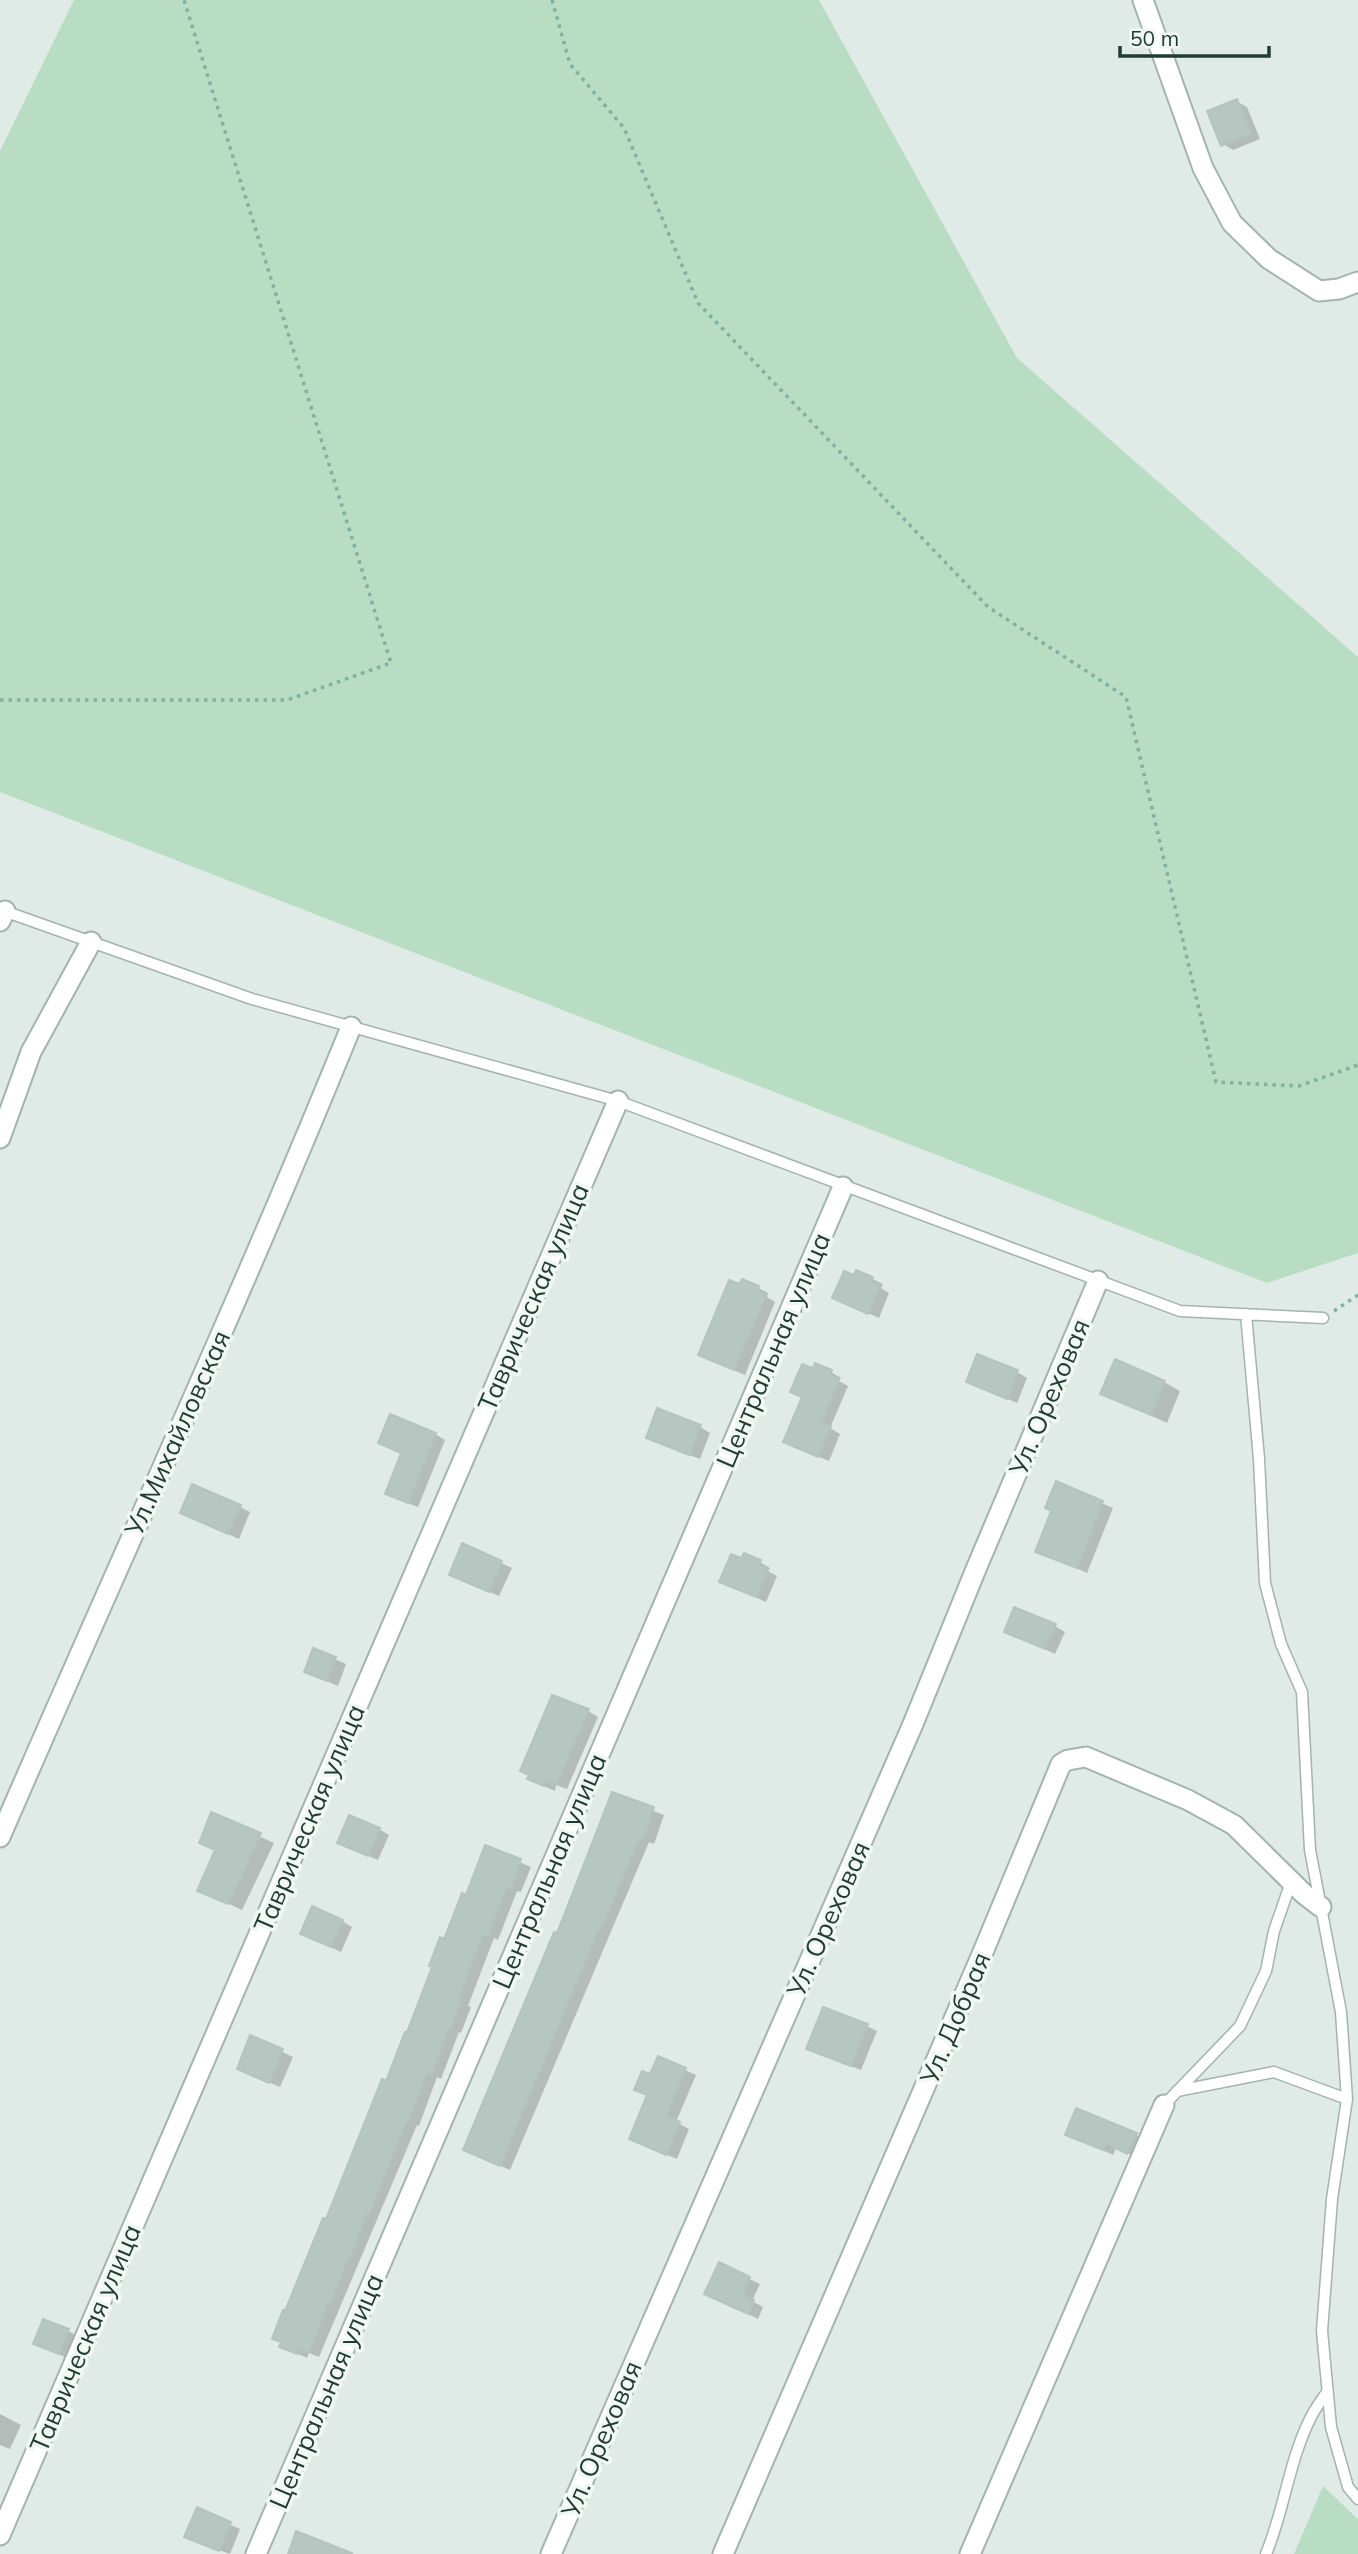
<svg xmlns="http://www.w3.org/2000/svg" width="1358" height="2554" viewBox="0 0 1358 2554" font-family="Mulish,sans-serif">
<rect width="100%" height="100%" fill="#e0ebe7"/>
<path fill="#b8ddc3" d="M 74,0 L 819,0 L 1017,358 L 1358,657 L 1358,1253 L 1267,1283 L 0,792 L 0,151 Z
M 1323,2486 L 1358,2519 L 1358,2554 L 1294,2554 Z"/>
<path fill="#0003" d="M 1236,101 L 1247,107 L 1260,139 L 1233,150 L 1223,144 Z
M 857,1272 L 883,1284 L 881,1288 L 889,1293 L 879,1318 L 834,1298 Z
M 758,1288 L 768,1293 L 767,1297 L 775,1302 L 745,1375 L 710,1360 Z
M 831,1372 L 841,1378 L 839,1381 L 848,1386 L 830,1428 L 840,1434 L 829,1461 L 795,1447 Z
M 1017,1372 L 1027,1378 L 1017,1403 L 968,1382 Z
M 1164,1382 L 1180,1391 L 1167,1423 L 1102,1393 Z
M 700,1427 L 710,1433 L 700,1459 L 658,1443 Z
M 435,1434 L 445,1440 L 418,1507 L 397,1499 Z
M 1057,1483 L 1113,1508 L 1087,1573 L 1038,1551 L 1053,1511 Z
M 240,1507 L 250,1512 L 239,1539 L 182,1513 Z
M 463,1546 L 512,1568 L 499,1596 L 461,1580 Z
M 742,1560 L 760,1562 L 770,1568 L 768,1571 L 777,1576 L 766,1602 L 732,1587 Z
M 1055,1626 L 1065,1632 L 1055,1654 L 1006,1631 Z
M 314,1650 L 346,1664 L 338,1686 L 306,1672 Z
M 588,1711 L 598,1717 L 567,1789 L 556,1785 L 555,1791 L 529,1779 Z
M 613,1795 L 664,1815 L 654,1844 L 649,1842 L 510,2170 L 465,2150 L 558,1936 Z
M 212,1815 L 274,1843 L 242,1910 L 200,1890 L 216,1851 L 201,1843 Z
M 379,1829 L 389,1835 L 378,1860 L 349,1848 Z
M 486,1848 L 531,1867 L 521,1892 L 517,1891 L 498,1940 L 494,1938 L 468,2006 L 471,2007 L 461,2033 L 459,2032 L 441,2079 L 437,2077 L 419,2126 L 417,2125 L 319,2357 L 309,2353 L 307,2358 L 281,2346 L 327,2221 L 445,1941 L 467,1897 Z
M 342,1921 L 352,1927 L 341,1952 L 313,1939 Z
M 867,2026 L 877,2031 L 861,2070 L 819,2054 Z
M 250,2037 L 293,2057 L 280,2087 L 249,2074 Z
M 659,2058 L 696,2075 L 676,2122 L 689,2129 L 677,2159 L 641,2144 L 651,2077 Z
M 1067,2134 L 1136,2135 L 1146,2141 L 1138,2158 L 1116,2148 L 1113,2155 Z
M 719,2265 L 760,2284 L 752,2301 L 763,2307 L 758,2319 L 716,2299 Z
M 68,2331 L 78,2336 L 69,2359 L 35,2343 Z
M 0,2414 L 21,2425 L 10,2449 L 0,2445 Z
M 197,2510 L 240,2529 L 230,2554 L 196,2542 Z"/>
<path fill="#b6c6c0" stroke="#b3c5be" stroke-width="2" d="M 1237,99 L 1251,133 L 1221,146 L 1207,111 Z
M 856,1270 L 873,1277 L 871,1282 L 880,1285 L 868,1314 L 832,1298 L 844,1271 L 854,1275 Z
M 742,1279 L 759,1286 L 757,1291 L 766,1295 L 734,1370 L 698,1355 L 729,1280 L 740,1284 Z
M 977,1354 L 1018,1370 L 1007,1399 L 966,1382 Z
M 1115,1359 L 1165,1381 L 1151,1415 L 1100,1394 Z
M 815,1363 L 832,1370 L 830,1375 L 839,1379 L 821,1422 L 831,1426 L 818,1457 L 783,1442 L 802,1397 L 790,1392 L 802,1364 L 813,1368 Z
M 657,1408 L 701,1425 L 689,1455 L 646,1438 Z
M 390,1414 L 436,1433 L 408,1503 L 385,1494 L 401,1453 L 378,1443 Z
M 1056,1481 L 1103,1501 L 1077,1568 L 1035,1552 L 1051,1511 L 1045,1508 Z
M 192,1484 L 241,1505 L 228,1534 L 180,1513 Z
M 462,1543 L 502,1561 L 489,1592 L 449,1575 Z
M 744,1553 L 761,1560 L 759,1565 L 768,1569 L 756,1597 L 719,1582 L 731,1554 L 741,1558 Z
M 1014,1607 L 1056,1624 L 1045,1649 L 1004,1632 Z
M 313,1648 L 336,1657 L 327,1681 L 304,1672 Z
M 552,1695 L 589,1709 L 556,1785 L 546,1781 L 544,1786 L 527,1779 L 529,1775 L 520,1771 Z
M 612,1792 L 654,1807 L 643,1839 L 639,1838 L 600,1931 L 598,1930 L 500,2166 L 463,2150 L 554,1932 L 557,1933 Z
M 211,1812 L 261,1833 L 228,1904 L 197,1891 L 215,1850 L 199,1843 Z
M 349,1815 L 380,1828 L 368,1856 L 337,1843 Z
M 485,1845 L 521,1859 L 511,1888 L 507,1886 L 488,1935 L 483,1934 L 458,1999 L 461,2000 L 450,2028 L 449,2028 L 431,2074 L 427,2073 L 408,2122 L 406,2121 L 369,2213 L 367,2212 L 349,2260 L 347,2259 L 330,2304 L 328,2303 L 309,2352 L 299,2348 L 297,2354 L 279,2347 L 281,2342 L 272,2339 L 283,2310 L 285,2311 L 323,2218 L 326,2219 L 382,2079 L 386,2081 L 405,2032 L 407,2032 L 432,1967 L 429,1966 L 440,1937 L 444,1939 L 462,1893 L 466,1895 Z
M 312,1906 L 343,1920 L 331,1947 L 300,1934 Z
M 823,2007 L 868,2024 L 851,2066 L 806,2049 Z
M 250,2035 L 283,2049 L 269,2083 L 237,2069 Z
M 658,2056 L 686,2068 L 666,2116 L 680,2122 L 666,2155 L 629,2139 L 647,2095 L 634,2090 L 642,2071 L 650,2074 Z
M 1076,2108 L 1137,2133 L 1127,2154 L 1106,2143 L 1103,2150 L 1065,2135 Z
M 719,2262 L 750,2277 L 742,2295 L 754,2300 L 748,2314 L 704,2294 Z
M 43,2319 L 69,2329 L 59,2354 L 33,2344 Z
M 197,2507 L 231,2522 L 219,2551 L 184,2537 Z
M 296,2531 L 352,2553 L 351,2554 L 288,2554 Z"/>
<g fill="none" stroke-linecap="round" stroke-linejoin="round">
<defs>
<path id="service" d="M 4,911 L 252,999 L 618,1101 L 1180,1311 L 1323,1318
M 1246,1314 L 1259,1459 L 1265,1583 L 1281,1644 L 1302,1692 L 1310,1850 L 1341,2012 L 1347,2099 L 1332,2199 L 1322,2331 L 1331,2427 L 1348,2487 L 1358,2499
M 1177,2091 L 1274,2072 L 1347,2099
M 1164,2105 L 1240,2026 L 1266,1971 L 1274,1931 L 1291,1882
M 1266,2554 C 1284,2511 1289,2461 1310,2419 C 1314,2410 1321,2401 1327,2392"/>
<path id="minor" d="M 1143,0 L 1203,168 L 1232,223 L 1269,259 L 1319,291 L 1339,289 L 1358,282
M 0,921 L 5,911
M 0,1138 L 31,1052 L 91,942
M 0,1837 C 117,1567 240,1300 351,1027
M 0,2535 L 618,1101
M 256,2554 L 843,1187
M 551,2554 L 913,1724 L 976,1569 L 1098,1281
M 723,2554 L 983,1952 L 1061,1764 L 1068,1760 L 1086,1757 L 1188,1800 L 1234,1825 L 1304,1894 L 1321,1907
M 970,2554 L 1164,2105"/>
</defs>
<use href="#service" stroke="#a3b3ae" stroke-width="13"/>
<use href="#minor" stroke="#a3b3ae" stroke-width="23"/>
<path stroke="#80b0a1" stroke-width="3.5" stroke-dasharray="3.5 5" stroke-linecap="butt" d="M 552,0 L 570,64 L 624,128 L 698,303 L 988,607 L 1126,697 L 1216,1082 L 1299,1086 L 1358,1065
M 0,700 L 287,700 L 391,663 L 184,0
M 1334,1311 L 1358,1295"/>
<use href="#service" stroke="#fff" stroke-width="10"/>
<use href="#minor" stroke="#fff" stroke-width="19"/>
</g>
<g text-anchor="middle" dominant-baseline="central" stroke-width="7" stroke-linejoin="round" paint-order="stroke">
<g font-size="26" fill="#213c35" stroke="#f1f8f4">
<text transform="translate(533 1297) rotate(-67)">Таврическая улица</text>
<text transform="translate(773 1350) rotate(-67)">Центральная улица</text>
<text transform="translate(1049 1397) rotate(-67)">Ул. Ореховая</text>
<text transform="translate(177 1433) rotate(-66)">Ул.Михайловская</text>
<text transform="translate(309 1818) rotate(-67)">Таврическая улица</text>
<text transform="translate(549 1871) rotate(-67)">Центральная улица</text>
<text transform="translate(828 1919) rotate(-66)">Ул. Ореховая</text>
<text transform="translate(955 2018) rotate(-67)">Ул. Добрая</text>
<text transform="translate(85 2338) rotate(-67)">Таврическая улица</text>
<text transform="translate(326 2391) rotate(-67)">Центральная улица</text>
<text transform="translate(601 2439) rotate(-67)">Ул. Ореховая</text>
</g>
</g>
<path d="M1120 46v10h149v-10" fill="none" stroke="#213c35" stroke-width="3.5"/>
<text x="1130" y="46" font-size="21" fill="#213c35" stroke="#f1f8f4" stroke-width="5" paint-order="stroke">50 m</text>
</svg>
